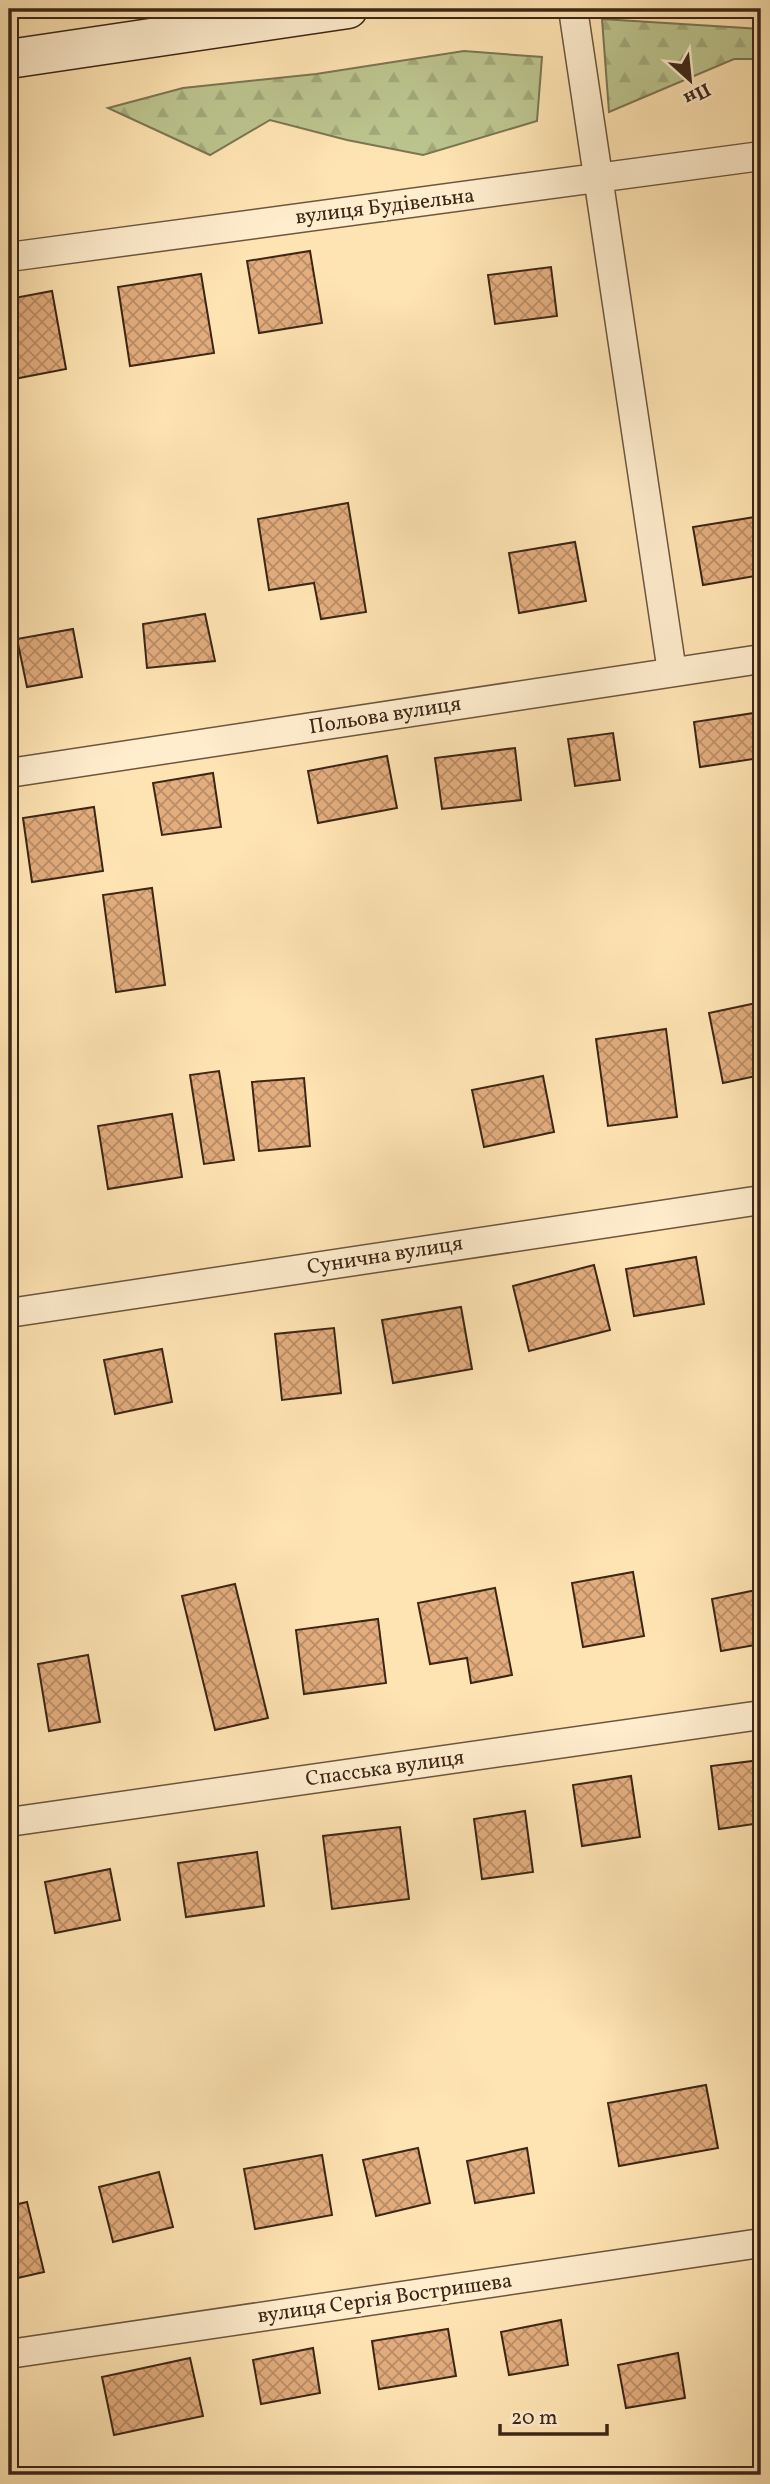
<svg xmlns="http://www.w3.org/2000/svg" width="770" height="2484" viewBox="0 0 770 2484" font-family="Vollkorn,serif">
<defs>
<pattern id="forest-firs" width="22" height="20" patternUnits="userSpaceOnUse" patternTransform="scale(1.75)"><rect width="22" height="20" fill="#bcc58f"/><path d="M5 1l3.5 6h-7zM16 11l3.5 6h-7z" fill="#a2a97b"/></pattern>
<pattern id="building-cross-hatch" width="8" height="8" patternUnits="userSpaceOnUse" patternTransform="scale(1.75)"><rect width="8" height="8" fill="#e3ad7e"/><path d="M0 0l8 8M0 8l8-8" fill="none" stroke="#b98d66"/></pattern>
</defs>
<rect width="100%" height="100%" fill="#ffe4b3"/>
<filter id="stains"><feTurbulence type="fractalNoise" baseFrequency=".00286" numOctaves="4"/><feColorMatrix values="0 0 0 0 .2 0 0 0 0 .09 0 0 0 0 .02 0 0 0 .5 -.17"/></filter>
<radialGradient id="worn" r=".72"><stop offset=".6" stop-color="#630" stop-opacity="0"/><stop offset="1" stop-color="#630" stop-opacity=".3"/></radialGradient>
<path fill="url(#forest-firs)" stroke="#7c7653" stroke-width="2" d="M 602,19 L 761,29 L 761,59 L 734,59 L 609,112 Z
M 464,51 L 542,57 L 537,121 L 423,155 L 347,140 L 270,120 L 210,155 L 108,108 L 183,88 L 316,74 Z"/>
<path fill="url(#building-cross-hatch)" stroke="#3c2617" stroke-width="2" d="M 310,251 L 322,323 L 259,333 L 247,261 Z
M 551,267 L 557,316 L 495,324 L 488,275 Z
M 201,274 L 214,353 L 130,366 L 118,287 Z
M 52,291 L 66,369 L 9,380 L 9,299 Z
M 348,503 L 366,612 L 321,619 L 314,583 L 269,590 L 258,519 Z
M 761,516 L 761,575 L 703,585 L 693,527 Z
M 575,542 L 586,601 L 519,613 L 509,553 Z
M 205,614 L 215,661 L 147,668 L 143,624 Z
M 73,629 L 82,677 L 27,687 L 17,639 Z
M 754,713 L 760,758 L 700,767 L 694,722 Z
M 613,733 L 620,780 L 575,786 L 568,739 Z
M 515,748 L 521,800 L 442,809 L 435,758 Z
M 387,756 L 397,808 L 318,823 L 308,771 Z
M 213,773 L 221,827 L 162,835 L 153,783 Z
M 94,807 L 103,871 L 32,882 L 23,818 Z
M 152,888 L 165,985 L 116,992 L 103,895 Z
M 761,1002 L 761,1075 L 723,1083 L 709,1013 Z
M 666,1029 L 677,1117 L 608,1126 L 596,1039 Z
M 219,1071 L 234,1160 L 204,1164 L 190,1075 Z
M 543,1076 L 554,1132 L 484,1147 L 472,1090 Z
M 304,1078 L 310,1146 L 259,1151 L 252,1082 Z
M 172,1114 L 182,1177 L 108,1189 L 98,1126 Z
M 696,1257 L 704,1304 L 634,1316 L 626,1269 Z
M 594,1265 L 610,1330 L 529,1351 L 513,1286 Z
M 461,1307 L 472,1369 L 393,1383 L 382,1320 Z
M 334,1328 L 341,1393 L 282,1400 L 275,1334 Z
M 162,1349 L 172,1402 L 115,1414 L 104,1360 Z
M 633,1572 L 644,1636 L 583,1647 L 572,1583 Z
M 235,1584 L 268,1718 L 215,1730 L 182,1596 Z
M 495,1588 L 512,1675 L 471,1683 L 467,1658 L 430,1664 L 418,1603 Z
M 761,1589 L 761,1644 L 721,1651 L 712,1599 Z
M 378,1619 L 386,1683 L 304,1694 L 296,1630 Z
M 88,1655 L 100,1722 L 49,1731 L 38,1664 Z
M 761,1760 L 761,1823 L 719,1829 L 711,1766 Z
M 631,1776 L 640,1837 L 582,1846 L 573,1785 Z
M 525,1811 L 533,1872 L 482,1879 L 474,1819 Z
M 400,1827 L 409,1899 L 332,1909 L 323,1836 Z
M 257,1852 L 264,1906 L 186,1917 L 178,1863 Z
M 110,1869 L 120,1920 L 55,1933 L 45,1882 Z
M 706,2085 L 718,2148 L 619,2166 L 608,2103 Z
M 418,2148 L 430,2203 L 376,2216 L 363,2160 Z
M 527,2148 L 534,2193 L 475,2203 L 467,2161 Z
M 322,2155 L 332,2215 L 255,2229 L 244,2169 Z
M 159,2172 L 173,2227 L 113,2242 L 99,2187 Z
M 27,2202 L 44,2272 L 9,2280 L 9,2206 Z
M 561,2320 L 568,2365 L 509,2375 L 501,2332 Z
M 448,2329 L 456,2376 L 379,2389 L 372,2341 Z
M 313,2348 L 320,2393 L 261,2404 L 253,2360 Z
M 678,2353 L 685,2398 L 626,2408 L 618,2365 Z
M 190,2358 L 203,2416 L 114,2435 L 102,2377 Z"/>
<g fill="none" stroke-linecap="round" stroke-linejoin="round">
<defs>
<path id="minor" d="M 573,9 L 672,672
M 9,257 L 761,156
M 9,773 L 761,659
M 9,1313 L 761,1200
M 9,1822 L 761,1715
M 9,2354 L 761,2243"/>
<path id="secondary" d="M 9,59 L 348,9"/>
</defs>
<use href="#minor" stroke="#6d563e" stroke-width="31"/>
<use href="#secondary" stroke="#3c2617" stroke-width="41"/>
<use href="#minor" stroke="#ffedce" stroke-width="28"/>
<use href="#secondary" stroke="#ffedce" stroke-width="38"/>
</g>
<g text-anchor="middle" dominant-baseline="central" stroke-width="6" stroke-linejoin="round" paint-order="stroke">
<g font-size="21" fill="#3c2617" stroke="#ffedce">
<text transform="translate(385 207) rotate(-7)">вулиця Будівельна</text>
<text transform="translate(385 716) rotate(-9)">Польова вулиця</text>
<text transform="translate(385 1256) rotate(-9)">Сунична вулиця</text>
<text transform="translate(385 1769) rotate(-8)">Спасська вулиця</text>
<text transform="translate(385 2299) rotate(-8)">вулиця Сергія Востришева</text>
</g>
</g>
<rect width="770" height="2484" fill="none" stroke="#ffe4b3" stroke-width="35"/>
<rect x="10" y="10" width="749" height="2463" fill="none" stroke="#3c2617" stroke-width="3.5"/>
<rect x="18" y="18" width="735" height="2449" fill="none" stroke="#3c2617" stroke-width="2"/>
<g transform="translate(690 80) rotate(153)" stroke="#ffedce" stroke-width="5" paint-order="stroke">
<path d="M0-5L12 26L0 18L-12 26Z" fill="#3c2617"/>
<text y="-10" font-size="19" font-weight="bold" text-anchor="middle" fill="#3c2617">Пн</text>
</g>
<path d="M500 2424v10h107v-10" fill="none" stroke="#3c2617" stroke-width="3.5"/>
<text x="511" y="2424" font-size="21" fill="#3c2617" stroke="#ffedce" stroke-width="5" paint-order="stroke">20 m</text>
<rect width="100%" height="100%" filter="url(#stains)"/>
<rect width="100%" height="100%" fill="url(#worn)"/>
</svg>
